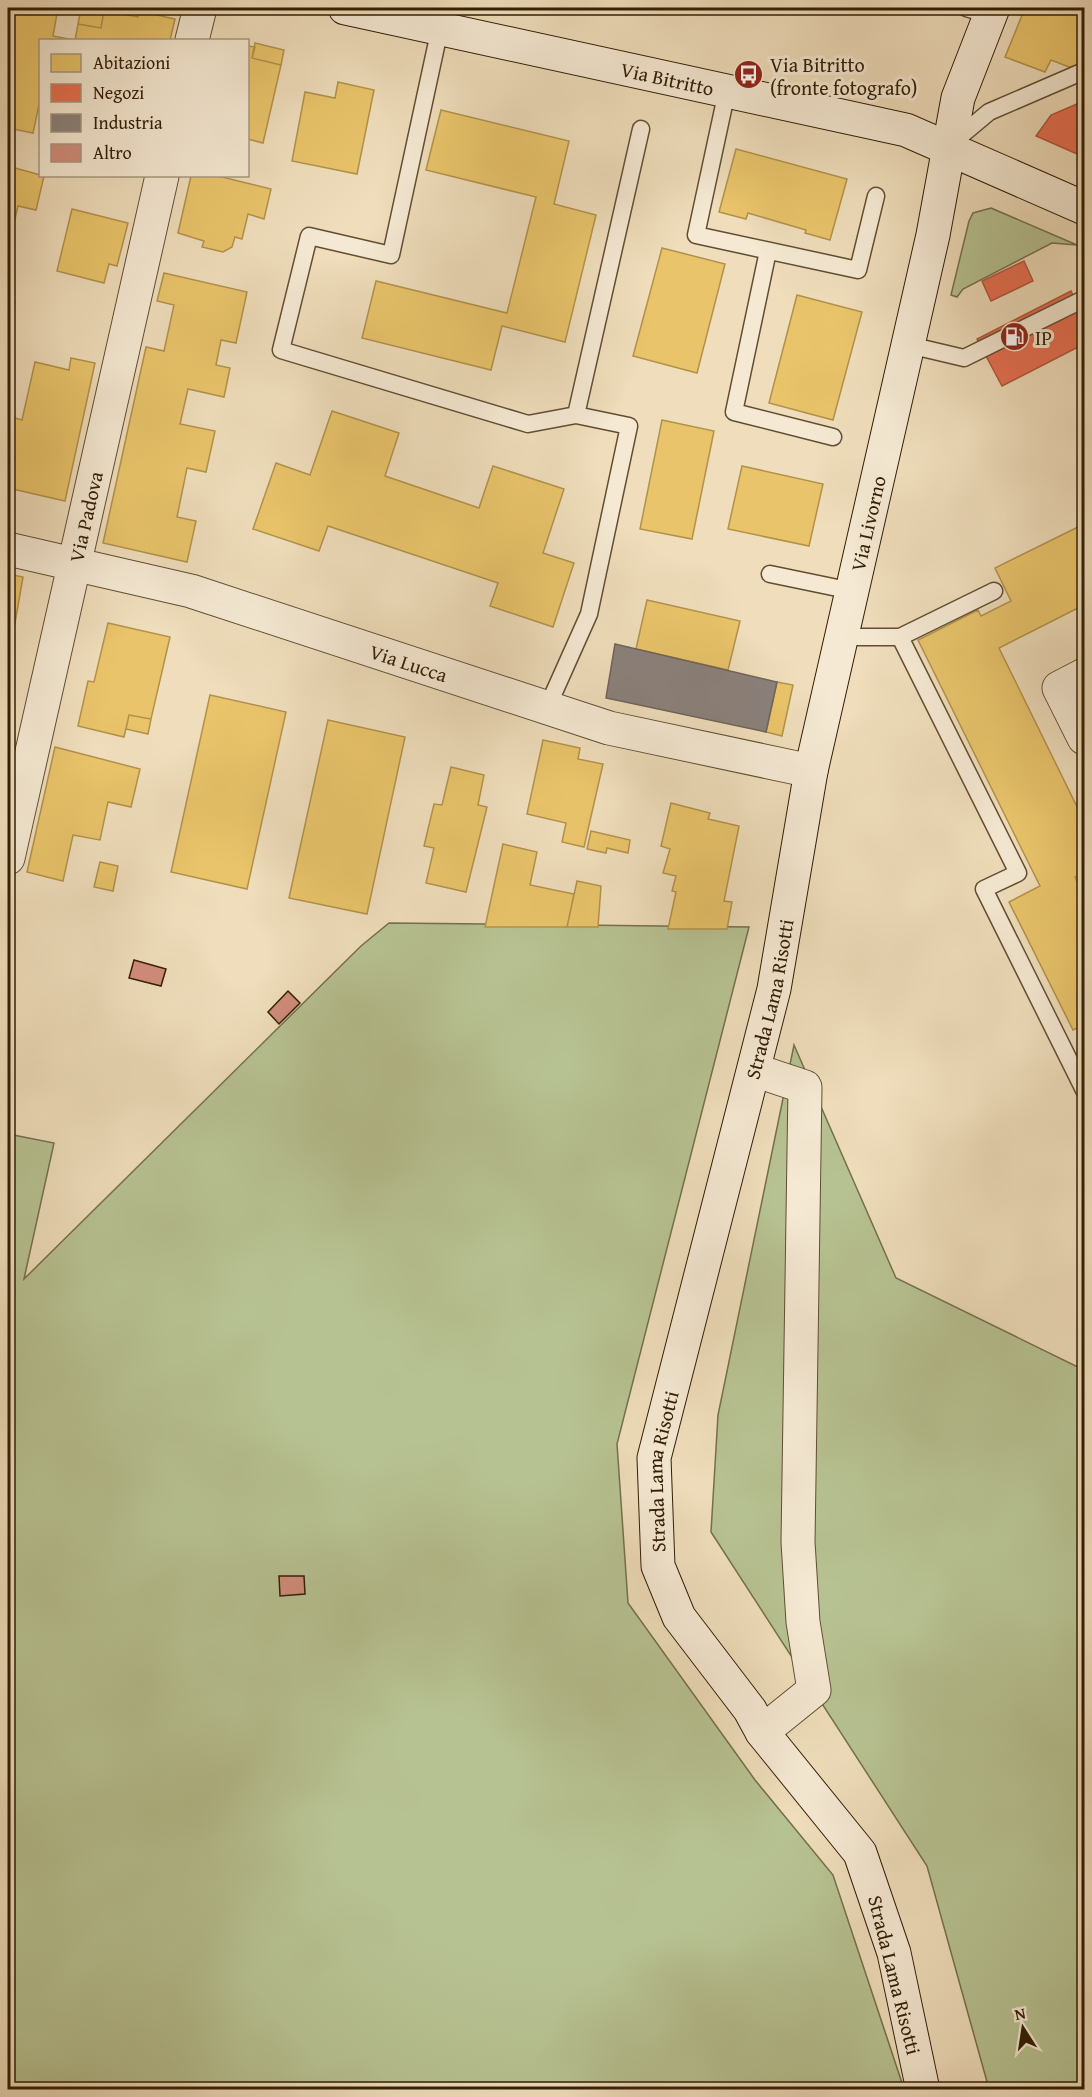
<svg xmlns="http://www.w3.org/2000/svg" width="1092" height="2097" viewBox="0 0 1092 2097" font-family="'Gentium Book Plus',serif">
<rect width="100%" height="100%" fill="#efddbb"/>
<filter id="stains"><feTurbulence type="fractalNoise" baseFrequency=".00333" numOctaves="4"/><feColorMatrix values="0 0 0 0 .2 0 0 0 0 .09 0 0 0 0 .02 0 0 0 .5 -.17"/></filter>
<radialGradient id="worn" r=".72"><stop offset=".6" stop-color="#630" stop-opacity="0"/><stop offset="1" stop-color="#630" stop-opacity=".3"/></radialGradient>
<path fill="#b7c292" stroke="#74704b" stroke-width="1.5" d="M 991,208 L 1077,245 L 1052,243 L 963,289 L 957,297 L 951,295 L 969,221 L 973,213 Z
M 389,923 L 749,927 L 617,1444 L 628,1603 L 755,1780 L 833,1875 L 904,2089 L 8,2089 L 8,1134 L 54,1143 L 24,1279 L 361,946 Z
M 794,1045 L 896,1278 L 1084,1370 L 1084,2089 L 989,2089 L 927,1866 L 711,1532 L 718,1415 Z"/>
<path fill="#e9c46a" stroke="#b2924b" stroke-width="1.5" d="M 8,8 L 58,8 L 53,36 L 74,40 L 40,40 L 40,100 L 33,133 L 8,128 Z
M 81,8 L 104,11 L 101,28 L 78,24 Z
M 1025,8 L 1084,8 L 1084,64 L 1069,67 L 1051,60 L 1045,72 L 1005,57 Z
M 104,11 L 138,17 L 139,11 L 175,19 L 170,40 L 75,40 L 78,24 L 101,28 Z
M 255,43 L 284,50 L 281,65 L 252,58 Z
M 248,46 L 255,47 L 252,58 L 281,65 L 263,143 L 248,139 Z
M 338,82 L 374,90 L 357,174 L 292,161 L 305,92 L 335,98 Z
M 441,110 L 569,141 L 554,204 L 596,215 L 565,342 L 502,326 L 491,370 L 362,338 L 376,281 L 507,313 L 536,197 L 426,170 Z
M 736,149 L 847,179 L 830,240 L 805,233 L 806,230 L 748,213 L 746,219 L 719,212 Z
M 8,166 L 44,176 L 36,210 L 18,206 L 8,249 Z
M 191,176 L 218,176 L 271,189 L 264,219 L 248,214 L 242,239 L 235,237 L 232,247 L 223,252 L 202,247 L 204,241 L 178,233 Z
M 72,209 L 128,223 L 117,266 L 109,264 L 104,283 L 57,271 Z
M 662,248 L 725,264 L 697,373 L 633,356 Z
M 164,273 L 247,292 L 236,343 L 221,340 L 216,365 L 230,368 L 224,397 L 188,389 L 180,424 L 215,431 L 206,472 L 187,468 L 177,517 L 196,521 L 187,562 L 103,543 L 146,347 L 164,351 L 174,305 L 157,301 Z
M 797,295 L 862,312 L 833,420 L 769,403 Z
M 8,300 L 15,302 L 8,334 Z
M 71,358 L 95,363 L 65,501 L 8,488 L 15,457 L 8,455 L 12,417 L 22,420 L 35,362 L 69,370 Z
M 332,411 L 399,433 L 385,476 L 479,508 L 493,466 L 564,489 L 543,553 L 574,563 L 553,627 L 490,606 L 498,583 L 328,526 L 319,551 L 253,529 L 276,463 L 310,475 Z
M 662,420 L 714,431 L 692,539 L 640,529 Z
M 742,466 L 823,484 L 809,546 L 728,529 Z
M 1084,524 L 1084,605 L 999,648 L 1084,821 L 1084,872 L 1075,877 L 1084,896 L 1084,1025 L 1073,1030 L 1009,902 L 1040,886 L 918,640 L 978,610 L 981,616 L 1011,601 L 995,568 Z
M 8,574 L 23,577 L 8,663 Z
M 647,600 L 740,621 L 728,670 L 636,649 Z
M 108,623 L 170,637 L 151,719 L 129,715 L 124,737 L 78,726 L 88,681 L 94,682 Z
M 777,682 L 793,685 L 782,736 L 766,732 Z
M 210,695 L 286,712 L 247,889 L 171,872 Z
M 129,715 L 151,719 L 148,734 L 126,729 Z
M 328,720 L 405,737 L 367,914 L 289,898 Z
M 543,740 L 580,748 L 578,759 L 603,764 L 584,847 L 562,842 L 566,823 L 527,814 Z
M 55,747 L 140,769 L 131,807 L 108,802 L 100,840 L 73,835 L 63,881 L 27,872 Z
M 451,767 L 484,775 L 478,805 L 487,807 L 466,892 L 426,883 L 434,848 L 424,846 L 434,804 L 442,805 Z
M 671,803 L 710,813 L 708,819 L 739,826 L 724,901 L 732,902 L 727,929 L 668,929 L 676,892 L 672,891 L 676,876 L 663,873 L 670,849 L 661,846 Z
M 591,831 L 630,840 L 628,853 L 607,848 L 606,853 L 587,849 Z
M 503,844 L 537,852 L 530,885 L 574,894 L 567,927 L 485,927 Z
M 100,862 L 118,866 L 113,891 L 94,887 Z
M 577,881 L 601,886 L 598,927 L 567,927 Z"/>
<path fill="#e76f51" stroke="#b1573a" stroke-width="1.5" d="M 1084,101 L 1084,157 L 1036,136 L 1051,115 Z
M 1024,261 L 1033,281 L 991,301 L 982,281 Z
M 1071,291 L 1084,317 L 1084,344 L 1002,386 L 977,339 Z"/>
<path fill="#8a817c" stroke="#706358" stroke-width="1.5" d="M 615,644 L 777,682 L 766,732 L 606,698 Z"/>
<path fill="#d18d7c" stroke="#321e04" stroke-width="1.5" d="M 134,960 L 166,969 L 161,986 L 129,978 Z
M 288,991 L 300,1003 L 279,1024 L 268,1012 Z
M 279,1576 L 304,1576 L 305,1594 L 280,1596 Z"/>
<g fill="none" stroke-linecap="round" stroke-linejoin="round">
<defs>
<path id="lane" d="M 966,8 L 990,15
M 440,28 L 391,255 L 309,236 L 281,350 L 528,424 L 576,415 L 629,426 L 589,614 L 547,708
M 727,91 L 696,235 L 858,270 L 876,196
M 952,143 L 989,112 L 1084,71
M 768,251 L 734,412 L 833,437
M 909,345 L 964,358 L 1084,299
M 576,415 L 641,129
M 770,574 L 852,591
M 841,637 L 900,637 L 994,591
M 900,637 L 1018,873 L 984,889 L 1084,1090"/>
<g id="street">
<path d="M 192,40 L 200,8"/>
<path id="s1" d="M 8,549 L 191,591 L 609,728 L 811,771"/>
<path d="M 1084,675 L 1059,688 L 1084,738"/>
<path id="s2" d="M 8,858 L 162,176"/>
<path d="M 754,1070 L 805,1087 L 798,1542 L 803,1622 L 814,1690 L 762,1732"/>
</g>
<g id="secondary">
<path id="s3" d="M 345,8 L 906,130 L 1084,208"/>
<path id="s4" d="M 923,2090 L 894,1953 L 860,1853 L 762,1732 L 750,1710 L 679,1617 L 658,1566 L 654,1458 L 774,989 L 811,771 L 933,235 L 958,98 L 993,8"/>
</g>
</defs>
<use href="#lane" stroke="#614e32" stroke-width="19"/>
<use href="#street" stroke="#614e32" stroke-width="35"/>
<use href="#secondary" stroke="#321e04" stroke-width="35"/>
<use href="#lane" stroke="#f5e9d3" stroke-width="16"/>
<use href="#street" stroke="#f5e9d3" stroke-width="33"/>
<use href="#secondary" stroke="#f5e9d3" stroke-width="33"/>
</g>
<defs>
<symbol id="bus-disc" viewBox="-11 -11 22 22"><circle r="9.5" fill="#8f2418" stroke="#f5e9d3"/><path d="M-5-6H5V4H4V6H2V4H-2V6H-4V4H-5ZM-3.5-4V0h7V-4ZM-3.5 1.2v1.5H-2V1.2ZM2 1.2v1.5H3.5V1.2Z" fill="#fff"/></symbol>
<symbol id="fuel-disc" viewBox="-11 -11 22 22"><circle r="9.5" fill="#8f2418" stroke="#f5e9d3"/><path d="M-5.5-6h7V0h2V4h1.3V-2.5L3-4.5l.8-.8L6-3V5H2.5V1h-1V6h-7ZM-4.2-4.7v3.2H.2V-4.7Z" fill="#fff"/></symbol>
</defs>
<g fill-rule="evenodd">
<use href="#bus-disc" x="732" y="58" width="33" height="33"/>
<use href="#fuel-disc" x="998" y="320" width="33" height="33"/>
</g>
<g text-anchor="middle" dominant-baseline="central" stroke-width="6" stroke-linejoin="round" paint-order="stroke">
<g font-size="20" fill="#321e04" stroke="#f5e9d3" text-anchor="start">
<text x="770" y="64">Via Bitritto<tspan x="770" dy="23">(fronte fotografo)</tspan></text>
<text x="1035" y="337">IP</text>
</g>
<g font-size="20" fill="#321e04" stroke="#f5e9d3">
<text stroke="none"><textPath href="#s3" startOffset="330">Via Bitritto</textPath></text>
<text stroke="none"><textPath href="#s2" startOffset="350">Via Padova</textPath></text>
<text stroke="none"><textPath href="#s4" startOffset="1666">Via Livorno</textPath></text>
<text stroke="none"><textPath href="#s1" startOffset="417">Via Lucca</textPath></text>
<text stroke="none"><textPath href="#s4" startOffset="1180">Strada Lama Risotti</textPath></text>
<text stroke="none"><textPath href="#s4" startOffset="694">Strada Lama Risotti</textPath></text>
<text transform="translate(895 1975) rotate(76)">Strada Lama Risotti</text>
</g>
</g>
<rect width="1092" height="2097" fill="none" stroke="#efddbb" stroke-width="30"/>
<rect x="9" y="9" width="1074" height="2079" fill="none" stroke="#321e04" stroke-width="3"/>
<rect x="15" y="15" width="1062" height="2067" fill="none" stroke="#321e04" stroke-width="1.5"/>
<rect x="39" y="39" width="210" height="138" fill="#f5e9d3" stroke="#a79880" stroke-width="1.5"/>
<rect x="51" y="54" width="30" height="18" fill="#e9c46a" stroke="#a79880" stroke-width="1.5"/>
<text x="93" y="69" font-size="18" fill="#321e04">Abitazioni</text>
<rect x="51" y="84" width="30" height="18" fill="#e76f51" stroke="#a79880" stroke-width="1.5"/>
<text x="93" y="99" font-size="18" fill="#321e04">Negozi</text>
<rect x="51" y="114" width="30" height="18" fill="#8a817c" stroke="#a79880" stroke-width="1.5"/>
<text x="93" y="129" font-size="18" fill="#321e04">Industria</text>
<rect x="51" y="144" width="30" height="18" fill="#d18d7c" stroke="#a79880" stroke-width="1.5"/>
<text x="93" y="159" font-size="18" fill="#321e04">Altro</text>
<g transform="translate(1023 2028) rotate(348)" stroke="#f5e9d3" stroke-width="4.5" paint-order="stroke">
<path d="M0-4.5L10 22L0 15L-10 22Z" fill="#321e04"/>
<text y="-9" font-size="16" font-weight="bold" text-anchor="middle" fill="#321e04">N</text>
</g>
<rect width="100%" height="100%" filter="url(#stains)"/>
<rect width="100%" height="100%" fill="url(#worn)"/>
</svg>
